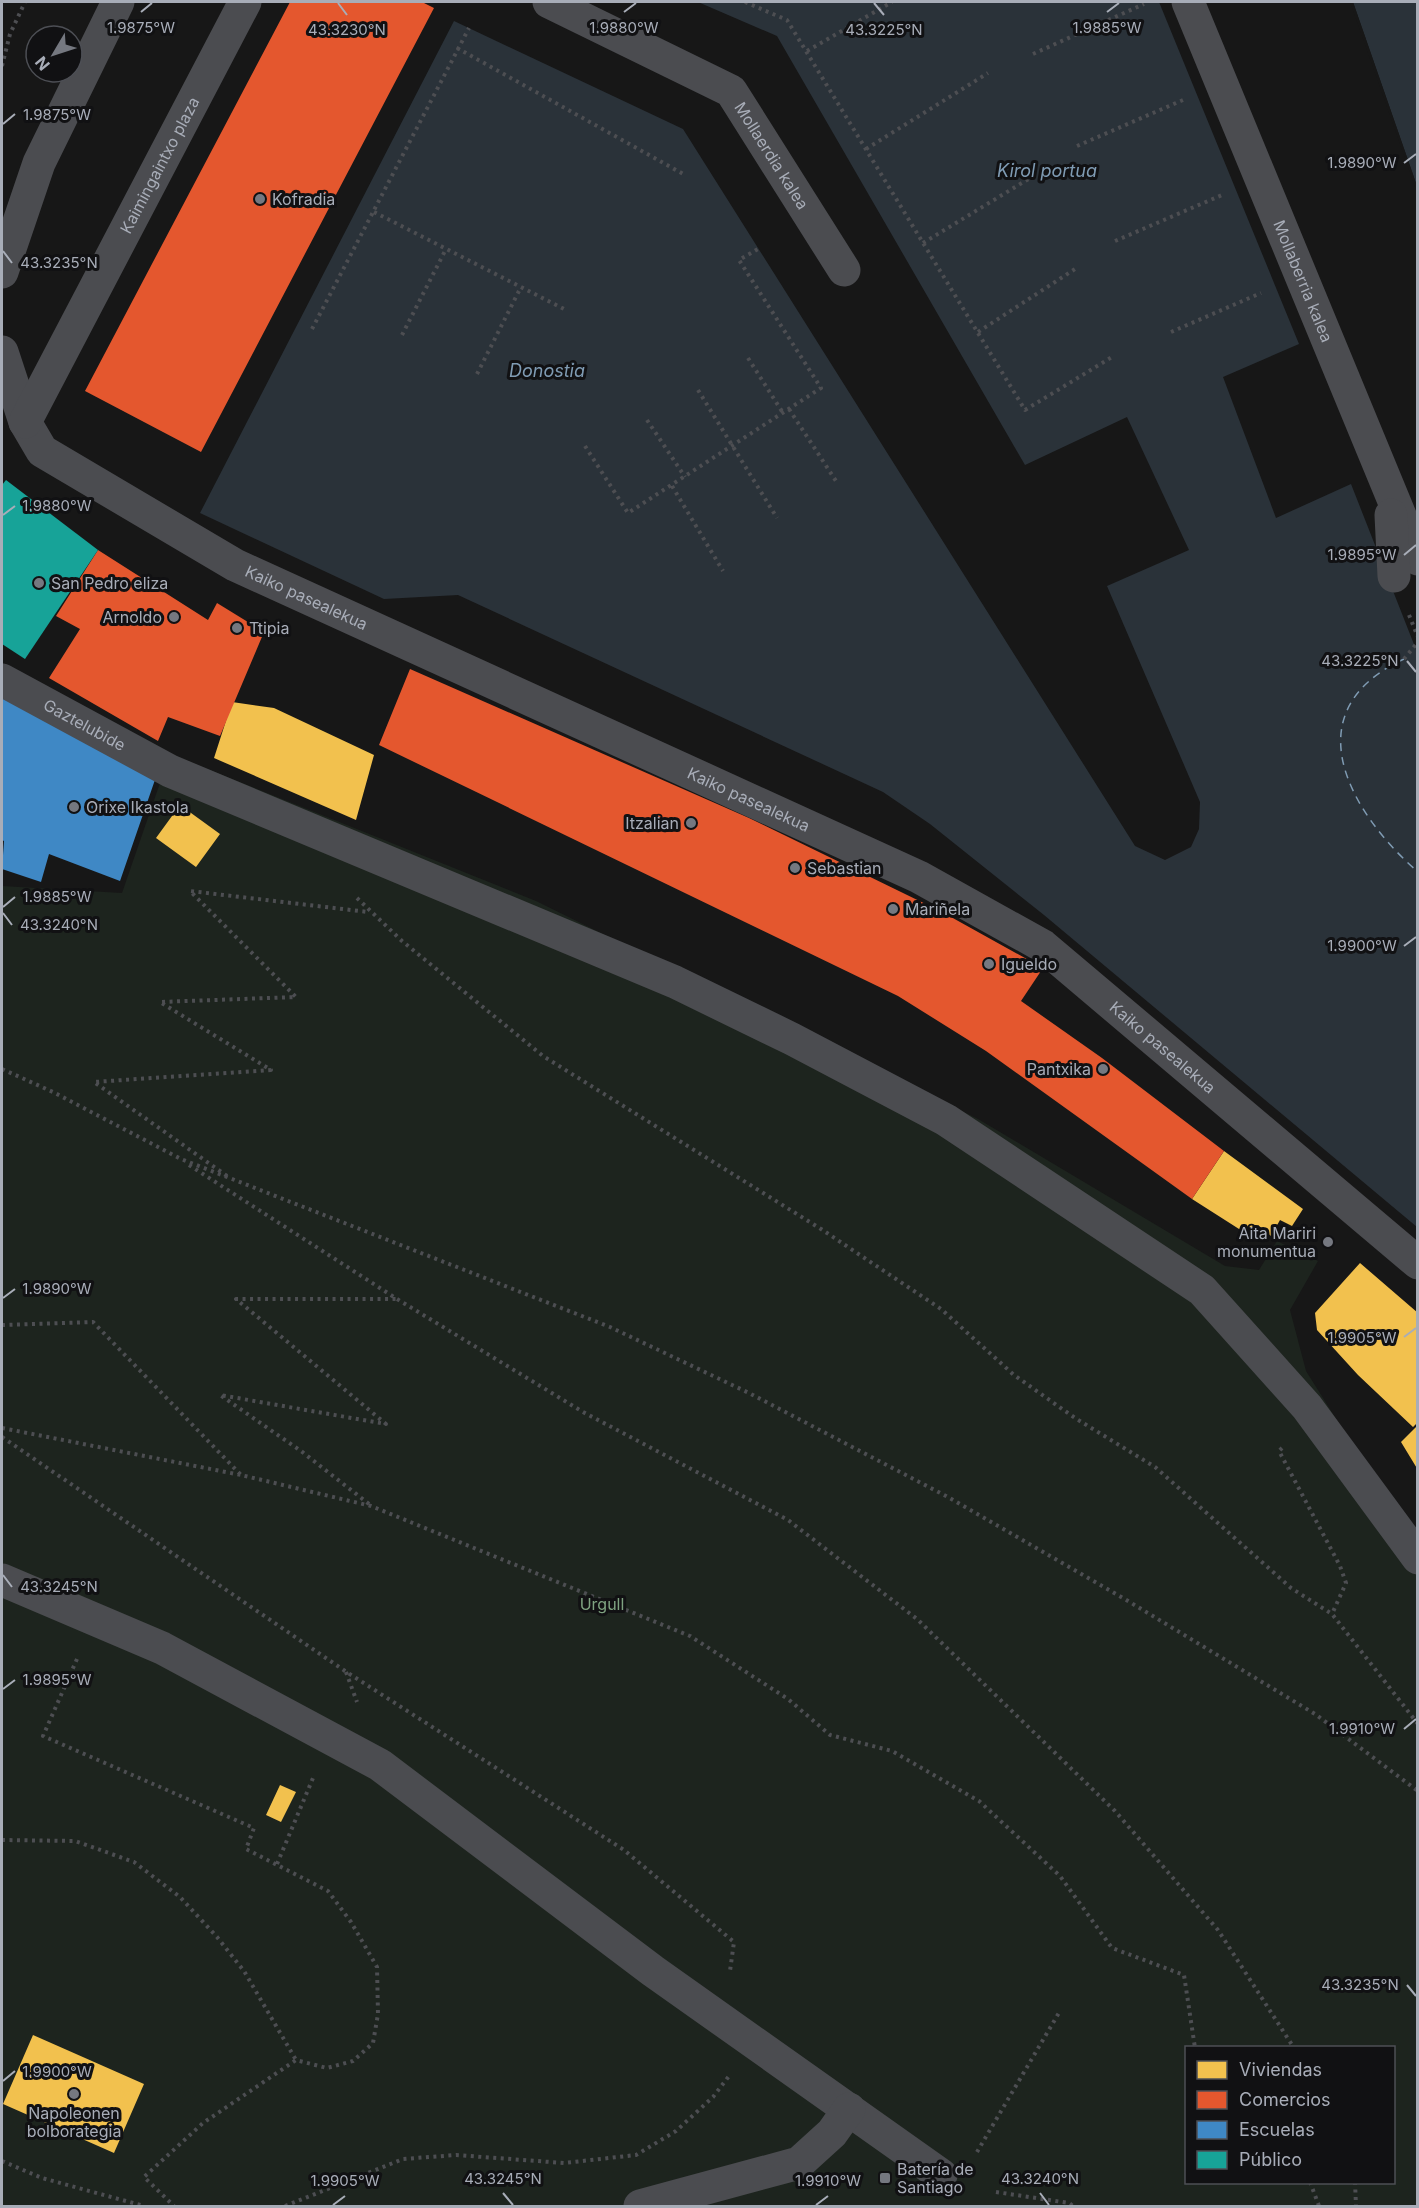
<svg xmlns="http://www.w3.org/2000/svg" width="1419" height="2208" viewBox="0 0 1419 2208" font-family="Inter,sans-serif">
<rect width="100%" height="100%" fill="#171717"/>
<path fill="#1d241e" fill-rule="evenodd" d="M 170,754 L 536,901 L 978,1119 L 1225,1266 L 1259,1270 L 1277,1241 L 1318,1261 L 1290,1310 L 1306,1371 L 1355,1449 L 1417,1532 L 1417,2206 L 2,2206 L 2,886 L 122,893 ZM 1186,2048 L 1394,2048 L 1394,2182 L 1186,2182 Z"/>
<path fill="#2a3239" d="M 698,2 L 1159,2 L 1299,344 L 1223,377 L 1276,518 L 1351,484 L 1417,652 L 1417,1227 L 1044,915 L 930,824 L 883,792 L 458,595 L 384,599 L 200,513 L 454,21 L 683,129 L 1135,846 L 1165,860 L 1191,847 L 1199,829 L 1200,802 L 1107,586 L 1189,550 L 1127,417 L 1025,465 L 777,36 Z
M 1353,2 L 1417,2 L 1417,186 Z"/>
<path fill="#171717" d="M 1350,2 L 1353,2 L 1418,189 L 1415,187 Z"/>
<path fill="#f2c14e" d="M 232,702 L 274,708 L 374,755 L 356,820 L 214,758 Z
M 180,805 L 220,834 L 196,867 L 156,838 Z
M 1224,1151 L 1303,1209 L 1292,1226 L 1280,1220 L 1271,1236 L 1258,1225 L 1250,1236 L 1192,1199 Z
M 1360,1263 L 1418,1313 L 1418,1422 L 1413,1427 L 1358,1375 L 1317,1330 L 1315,1313 Z
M 1418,1425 L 1418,1470 L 1401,1442 Z
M 280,1785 L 296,1792 L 281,1822 L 266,1815 Z
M 33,2035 L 144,2084 L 114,2153 L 3,2104 Z"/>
<path fill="#e4572e" d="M 290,2 L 422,2 L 434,8 L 201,452 L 85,391 Z
M 98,550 L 208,620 L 217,603 L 264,632 L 220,736 L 168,717 L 158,741 L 49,678 L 80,629 L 56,616 Z
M 410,669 L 749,818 L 942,912 L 1043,968 L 1021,1001 L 1102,1058 L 1224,1151 L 1192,1199 L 986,1051 L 898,996 L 379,745 Z"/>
<path fill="#3f88c5" d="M 2,687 L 157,774 L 120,881 L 49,854 L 41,882 L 2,869 L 4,841 L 2,840 Z"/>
<path fill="#17a398" d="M 6,480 L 98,550 L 25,659 L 2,644 L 2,485 Z"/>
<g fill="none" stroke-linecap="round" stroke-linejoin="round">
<path stroke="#7f9bb3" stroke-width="1.5" stroke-dasharray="8 6" stroke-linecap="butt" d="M 1404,659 C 1292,711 1349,812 1418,872"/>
<path stroke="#4d4e52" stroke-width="4" stroke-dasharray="3 4.5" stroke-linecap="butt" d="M 745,2 L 787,20 L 1025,410 L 1112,357
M 457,48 L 685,175
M 807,51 L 892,2
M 1033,54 L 1144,4
M 2,66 L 10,34 L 25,2
M 1077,146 L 1183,100
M 866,149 L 988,73
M 374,212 L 566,310
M 1115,241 L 1222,195
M 923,243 L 1035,175
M 312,329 L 469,28
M 978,332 L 1075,269
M 1171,332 L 1261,293
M 402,335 L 446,249
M 748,358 L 783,413
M 477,374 L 521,287
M 698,390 L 777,518
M 789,409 L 836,481
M 647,420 L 685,477
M 585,446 L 628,513 L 821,388 L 739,260 L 758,249
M 672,486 L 723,571
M 1409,615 L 1418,637
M 1404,659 L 1418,642
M 357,898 L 402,941 L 543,1056 L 821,1229 L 941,1309 L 1014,1375 L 1075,1418 L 1155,1467 L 1291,1588 L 1332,1614 L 1418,1724
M 2,1069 L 53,1092 L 181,1159 L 610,1327 L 749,1393 L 946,1496 L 1123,1598 L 1315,1714 L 1418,1791
M 189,1165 L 397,1299 L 583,1412 L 788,1520 L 917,1619 L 1115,1811 L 1218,1930 L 1294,2048
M 227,1176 L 94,1082 L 271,1070 L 160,1002 L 296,997 L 190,891 L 368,912
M 2,1325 L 93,1322 L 241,1475 L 371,1506 L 690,1636 L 788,1699 L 830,1735 L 892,1751 L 979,1801 L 1060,1876 L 1112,1948 L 1184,1975 L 1195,2048
M 2,1428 L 241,1475
M 2,1437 L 345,1671 L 624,1850 L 734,1942 L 730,1971
M 1282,1448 L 1279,1451 L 1340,1566 L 1346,1583 L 1332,1614
M 369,1504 L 301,1451 L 220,1395 L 386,1424 L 236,1299 L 396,1299
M 77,1659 L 43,1736 L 254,1828 L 246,1849 L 328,1891 L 351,1922 L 377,1967 L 378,2014 L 373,2043 L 353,2061 L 327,2068 L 296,2060 L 203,2123 L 144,2177 L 174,2206
M 346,1672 L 357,1702
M 2,1840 L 75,1841 L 134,1862 L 180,1897 L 217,1937 L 244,1971 L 296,2060
M 277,1864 L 313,1778
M 977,2152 L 1060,2011
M 2,2161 L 42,2178 L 144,2206
M 1310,2182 L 1319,2206
M 1355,2182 L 1356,2206
M 996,2192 L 1069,2203 L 1073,2206
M 285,2206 L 403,2159 L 456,2155 L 564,2163 L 636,2155 L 676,2131 L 713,2097 L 729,2076"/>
<g stroke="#4b4c50" stroke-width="33">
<path id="s1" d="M 549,2 L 731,91 L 844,270"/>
<path id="s2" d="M 1188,2 L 1418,559"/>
<path d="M 2,272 L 39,163 L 118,2"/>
<path id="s3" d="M 2,352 L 25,422 L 42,451 L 235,565 L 919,877 L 1043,946 L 1418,1263"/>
<path id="s4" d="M 25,422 L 245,2"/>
<path d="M 1391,515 L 1394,576"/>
<path id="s5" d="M 2,680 L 170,771 L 675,982 L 792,1039 L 946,1120 L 1202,1290 L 1307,1407 L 1418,1558"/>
<path d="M 2,1580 L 162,1648 L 380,1765 L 653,1971 L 941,2175"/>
<path d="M 640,2206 L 799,2163 L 832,2133 L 849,2109"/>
</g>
</g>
<path fill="none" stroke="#a8adb8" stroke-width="2" d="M 338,3 L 347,15M 874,3 L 884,15M 141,12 L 152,3M 624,12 L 636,3M 1107,12 L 1119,3M 3,124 L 15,114M 1404,163 L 1416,154M 3,251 L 12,263M 3,515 L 15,506M 1404,555 L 1416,545M 1407,661 L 1416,672M 3,907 L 15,897M 3,913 L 12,925M 1404,946 L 1416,937M 3,1298 L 15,1289M 1404,1337 L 1416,1328M 3,1575 L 12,1587M 3,1689 L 15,1680M 1404,1729 L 1416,1719M 1407,1985 L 1416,1996M 3,2081 L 15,2071M 503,2193 L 513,2205M 1040,2193 L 1049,2205M 333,2205 L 345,2196M 816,2205 L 828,2196"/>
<g fill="#757880" stroke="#111113" stroke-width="2">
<circle cx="260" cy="199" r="6"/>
<circle cx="39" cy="583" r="6"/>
<circle cx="174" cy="617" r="6"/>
<circle cx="237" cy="628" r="6"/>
<circle cx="74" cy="807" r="6"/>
<circle cx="691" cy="823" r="6"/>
<circle cx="795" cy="868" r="6"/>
<circle cx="893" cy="909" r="6"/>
<circle cx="989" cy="964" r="6"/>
<circle cx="1103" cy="1069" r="6"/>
<circle cx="1328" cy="1242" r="6"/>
<circle cx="74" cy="2094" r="6"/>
<rect x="879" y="2172" width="12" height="12" rx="3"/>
</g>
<g text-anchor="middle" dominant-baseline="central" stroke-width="6" stroke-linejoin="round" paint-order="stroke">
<g font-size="16" fill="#a8adb8" stroke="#111113">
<text stroke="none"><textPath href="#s1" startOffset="279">Mollaerdia kalea</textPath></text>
<text stroke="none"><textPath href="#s4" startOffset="290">Kaimingaintxo plaza</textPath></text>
<text stroke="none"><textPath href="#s2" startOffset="302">Mollaberria kalea</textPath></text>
<text stroke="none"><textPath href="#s3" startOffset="410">Kaiko pasealekua</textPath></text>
<text stroke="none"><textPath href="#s5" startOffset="94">Gaztelubide</textPath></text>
<text stroke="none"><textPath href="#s3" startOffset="896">Kaiko pasealekua</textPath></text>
<text stroke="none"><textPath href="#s3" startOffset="1382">Kaiko pasealekua</textPath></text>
</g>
<g font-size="16" fill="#a8adb8" stroke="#111113" text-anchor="start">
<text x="272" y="199">Kofradia</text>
<text x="51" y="583">San Pedro eliza</text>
<text x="162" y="617" text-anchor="end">Arnoldo</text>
<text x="249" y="628">Ttipia</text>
<text x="86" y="807">Orixe Ikastola</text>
<text x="679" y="823" text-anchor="end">Itzalian</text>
<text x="807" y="868">Sebastian</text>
<text x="905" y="909">Mariñela</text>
<text x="1001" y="964">Igueldo</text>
<text x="1091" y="1069" text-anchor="end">Pantxika</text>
<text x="1316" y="1233" text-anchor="end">Aita Mariri<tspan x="1316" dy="18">monumentua</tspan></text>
<text x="74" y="2113" text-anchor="middle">Napoleonen<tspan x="74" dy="18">bolborategia</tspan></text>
<text x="897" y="2169">Batería de<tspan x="897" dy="18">Santiago</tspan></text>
</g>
<g font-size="16" fill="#7fa381" stroke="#111113">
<text x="602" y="1604">Urgull</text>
</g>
<g font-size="18" font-style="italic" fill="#7f9bb3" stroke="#111113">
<text x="1047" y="170">Kirol portua</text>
<text x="547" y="370">Donostia</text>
</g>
</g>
<g font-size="15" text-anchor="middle" fill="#a8adb8" stroke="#111113" stroke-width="6" stroke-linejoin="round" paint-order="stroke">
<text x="141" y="33">1.9875°W</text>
<text x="624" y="33">1.9880°W</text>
<text x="1107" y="33">1.9885°W</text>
<text x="347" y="35">43.3230°N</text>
<text x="884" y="35">43.3225°N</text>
<text x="57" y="120">1.9875°W</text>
<text x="1362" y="168">1.9890°W</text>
<text x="59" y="268">43.3235°N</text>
<text x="57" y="511">1.9880°W</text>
<text x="1362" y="560">1.9895°W</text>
<text x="1360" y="666">43.3225°N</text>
<text x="57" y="902">1.9885°W</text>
<text x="59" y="930">43.3240°N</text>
<text x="1362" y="951">1.9900°W</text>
<text x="57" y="1294">1.9890°W</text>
<text x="1362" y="1343">1.9905°W</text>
<text x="59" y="1592">43.3245°N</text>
<text x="57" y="1685">1.9895°W</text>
<text x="1362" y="1734">1.9910°W</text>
<text x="1360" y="1990">43.3235°N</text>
<text x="57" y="2077">1.9900°W</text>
<text x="503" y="2184">43.3245°N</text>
<text x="1040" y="2184">43.3240°N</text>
<text x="345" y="2186">1.9905°W</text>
<text x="828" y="2186">1.9910°W</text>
</g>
<rect width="1419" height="2208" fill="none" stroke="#a8adb8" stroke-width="6"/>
<rect x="1185" y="2046" width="210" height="138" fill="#111113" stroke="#4d4f55" stroke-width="1.5"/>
<rect x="1197" y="2061" width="30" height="18" fill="#f2c14e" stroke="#4d4f55" stroke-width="1.5"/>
<text x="1239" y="2076" font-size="18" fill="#a8adb8">Viviendas</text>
<rect x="1197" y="2091" width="30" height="18" fill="#e4572e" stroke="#4d4f55" stroke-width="1.5"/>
<text x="1239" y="2106" font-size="18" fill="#a8adb8">Comercios</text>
<rect x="1197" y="2121" width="30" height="18" fill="#3f88c5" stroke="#4d4f55" stroke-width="1.5"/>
<text x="1239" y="2136" font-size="18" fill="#a8adb8">Escuelas</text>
<rect x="1197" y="2151" width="30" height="18" fill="#17a398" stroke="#4d4f55" stroke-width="1.5"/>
<text x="1239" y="2166" font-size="18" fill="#a8adb8">Público</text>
<g transform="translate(54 54) rotate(231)"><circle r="28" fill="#111113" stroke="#4d4f55" stroke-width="1.5"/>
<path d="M0-4.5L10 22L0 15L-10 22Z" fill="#757880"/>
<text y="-9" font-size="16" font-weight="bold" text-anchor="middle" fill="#a8adb8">N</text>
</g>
</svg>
